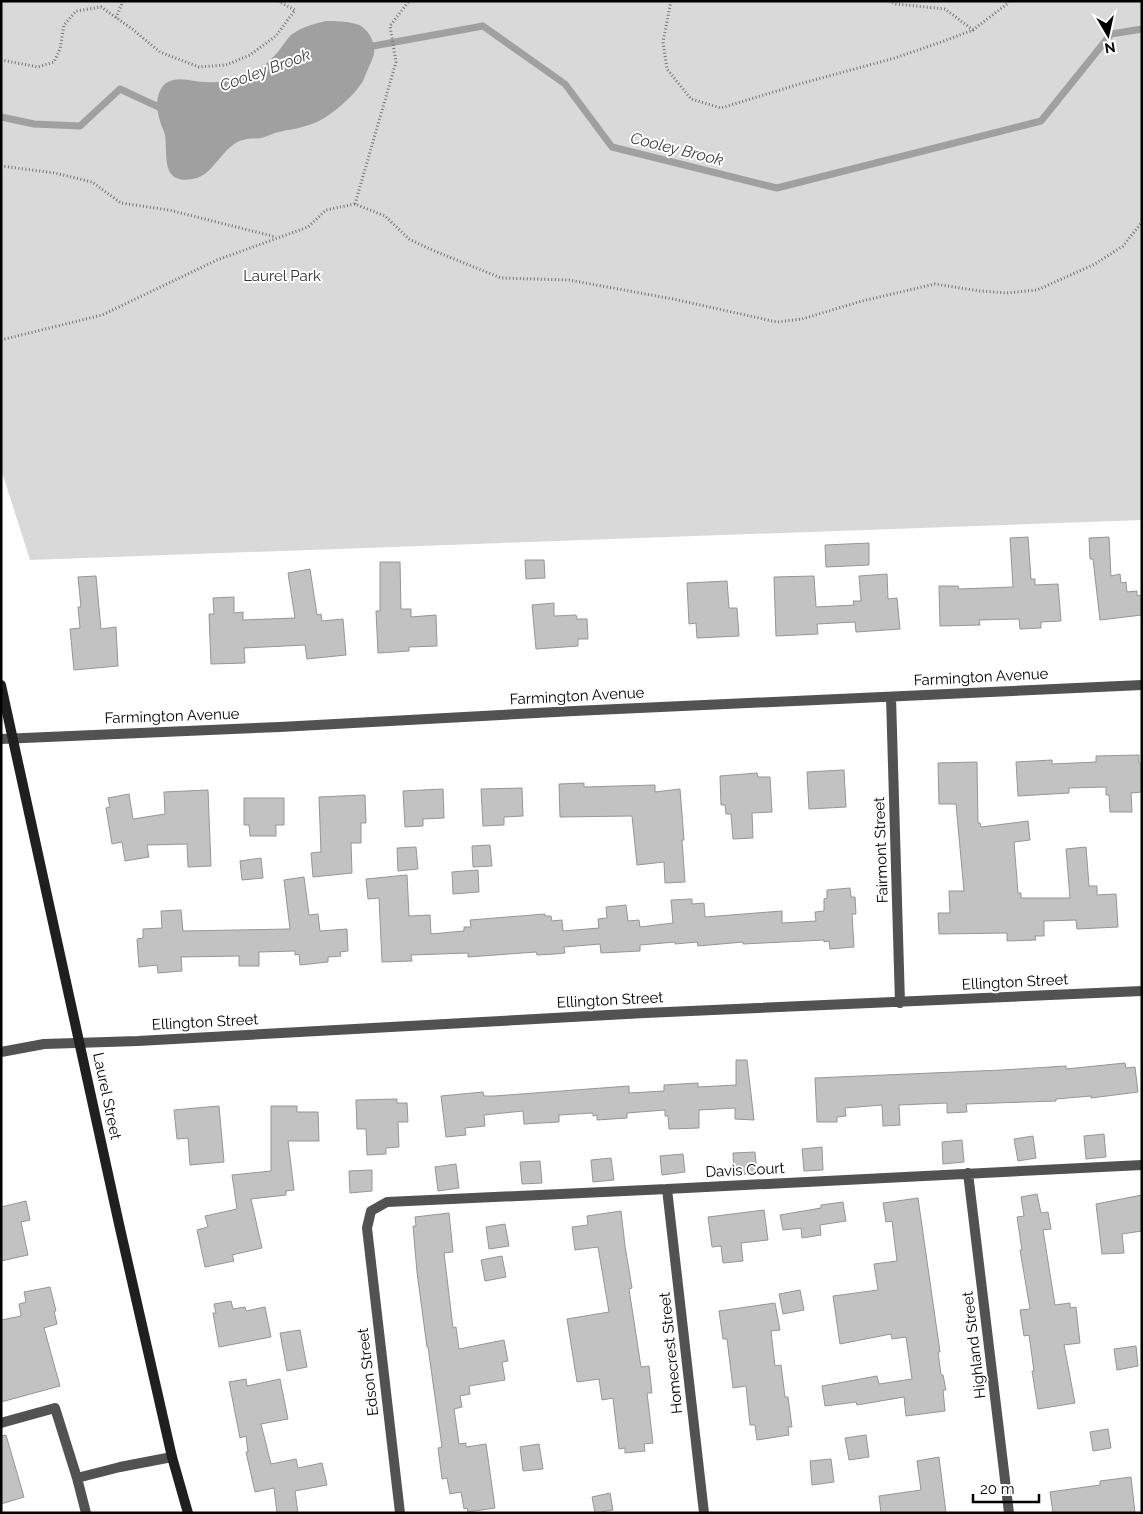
<svg xmlns="http://www.w3.org/2000/svg" width="1143" height="1514" viewBox="0 0 1143 1514" font-family="Raleway,sans-serif">
<rect width="100%" height="100%" fill="#fff"/>
<path fill="#d9d9d9" d="M 1,1 L 1142,1 L 1142,520 L 30,560 L 1,469 Z"/>
<path fill="#a0a0a0" d="M 326,21 C 336,21 346,21 356,24 C 368,27 378,45 373,57 C 371,63 368,68 366,74 C 364,77 364,81 361,84 C 352,97 339,108 326,117 C 311,127 296,128 279,132 C 273,133 268,136 262,138 C 257,139 252,138 247,139 C 242,140 236,142 233,145 C 221,153 211,174 197,178 C 160,187 168,158 165,135 C 164,130 161,126 160,121 C 156,109 155,92 166,83 C 179,75 193,82 206,82 C 219,83 232,81 244,77 C 256,73 268,63 277,53 C 282,47 286,40 291,35 C 302,27 313,24 326,21 Z"/>
<g fill="none" stroke-linecap="round" stroke-linejoin="round">
<path stroke="#a0a0a0" stroke-width="7" d="M 365,49 L 373,46 L 483,26 L 565,84 L 612,147 L 777,188 L 1041,121 L 1111,34 L 1142,29
M 1,117 L 34,124 L 80,126 L 120,89 L 165,110"/>
</g>
<path fill="#c2c2c2" stroke="#969696" d="M 1028,537 L 1031,579 L 1035,579 L 1035,585 L 1058,584 L 1061,621 L 1041,622 L 1041,628 L 1020,629 L 1019,619 L 979,620 L 980,625 L 940,626 L 939,586 L 958,586 L 959,589 L 1013,587 L 1010,538 Z
M 1109,537 L 1111,576 L 1120,574 L 1121,583 L 1126,582 L 1127,592 L 1137,591 L 1137,596 L 1142,595 L 1142,615 L 1100,620 L 1093,559 L 1090,559 L 1089,538 Z
M 869,543 L 869,565 L 826,567 L 825,545 Z
M 525,560 L 544,560 L 545,578 L 526,579 Z
M 380,562 L 400,562 L 401,609 L 411,609 L 411,617 L 436,615 L 437,646 L 409,647 L 409,651 L 378,653 L 376,611 L 380,611 Z
M 310,569 L 317,615 L 321,614 L 322,621 L 343,619 L 346,655 L 307,659 L 305,645 L 244,648 L 245,663 L 211,664 L 209,614 L 214,614 L 213,598 L 234,597 L 234,613 L 243,612 L 243,620 L 295,618 L 288,573 Z
M 887,574 L 888,599 L 897,598 L 900,629 L 856,632 L 855,622 L 817,624 L 818,634 L 776,636 L 774,577 L 814,576 L 816,607 L 854,605 L 853,601 L 861,601 L 859,576 Z
M 96,576 L 101,629 L 116,627 L 118,666 L 74,670 L 70,629 L 80,628 L 78,607 L 81,607 L 78,577 Z
M 727,581 L 729,608 L 737,608 L 739,636 L 697,638 L 696,623 L 689,624 L 687,583 Z
M 554,603 L 554,616 L 576,615 L 577,619 L 587,619 L 588,639 L 578,639 L 578,646 L 536,649 L 532,605 Z
M 1139,755 L 1139,763 L 1142,763 L 1142,792 L 1131,793 L 1132,812 L 1110,812 L 1109,795 L 1106,795 L 1106,787 L 1069,788 L 1069,793 L 1018,796 L 1016,762 L 1052,760 L 1052,764 L 1096,762 L 1096,756 Z
M 977,762 L 978,823 L 980,823 L 981,827 L 1028,821 L 1030,840 L 1014,842 L 1018,893 L 1021,893 L 1021,898 L 1070,898 L 1066,849 L 1086,847 L 1089,886 L 1097,886 L 1097,895 L 1116,894 L 1118,927 L 1077,929 L 1076,920 L 1044,921 L 1044,936 L 1035,936 L 1036,940 L 1007,941 L 1007,933 L 939,934 L 938,913 L 950,913 L 949,891 L 964,891 L 956,804 L 939,804 L 938,763 Z
M 844,770 L 846,807 L 809,809 L 807,772 Z
M 757,773 L 758,777 L 770,777 L 772,812 L 752,813 L 753,838 L 733,839 L 731,814 L 726,814 L 725,805 L 721,805 L 720,776 Z
M 584,783 L 584,787 L 655,785 L 655,792 L 680,789 L 684,840 L 682,840 L 685,882 L 665,883 L 664,862 L 637,865 L 632,816 L 560,817 L 559,784 Z
M 522,788 L 523,816 L 504,817 L 504,825 L 483,826 L 481,789 Z
M 443,789 L 444,818 L 423,819 L 423,826 L 405,827 L 403,791 Z
M 208,790 L 211,866 L 188,867 L 187,844 L 147,845 L 149,857 L 125,861 L 122,842 L 112,844 L 106,808 L 110,807 L 108,798 L 129,794 L 133,819 L 165,814 L 164,792 Z
M 365,795 L 366,823 L 361,823 L 361,843 L 351,843 L 352,873 L 313,877 L 311,853 L 321,852 L 319,797 Z
M 244,798 L 284,798 L 284,825 L 276,825 L 276,836 L 250,836 L 249,825 L 244,825 Z
M 490,845 L 492,866 L 473,867 L 472,846 Z
M 416,847 L 418,869 L 398,871 L 397,848 Z
M 261,858 L 263,878 L 242,880 L 240,861 Z
M 478,870 L 479,892 L 453,894 L 452,872 Z
M 407,875 L 409,916 L 430,915 L 431,934 L 464,931 L 464,927 L 471,927 L 470,920 L 545,914 L 545,916 L 551,916 L 552,921 L 562,920 L 563,931 L 599,928 L 598,919 L 607,918 L 606,907 L 626,905 L 628,921 L 639,920 L 640,927 L 673,923 L 671,900 L 692,899 L 692,904 L 704,903 L 705,917 L 782,911 L 782,923 L 816,921 L 815,912 L 824,911 L 824,899 L 827,898 L 827,890 L 850,888 L 851,897 L 855,897 L 856,914 L 852,914 L 854,947 L 830,949 L 829,941 L 824,942 L 824,940 L 743,944 L 743,942 L 698,946 L 697,942 L 675,944 L 675,942 L 640,945 L 640,951 L 601,953 L 600,944 L 564,947 L 565,953 L 555,954 L 537,955 L 536,952 L 468,957 L 468,953 L 411,955 L 412,961 L 382,962 L 379,898 L 368,899 L 366,879 Z
M 304,877 L 309,915 L 318,914 L 320,931 L 347,929 L 348,951 L 340,952 L 341,956 L 328,957 L 328,962 L 300,965 L 299,954 L 295,955 L 295,951 L 259,952 L 259,966 L 239,966 L 239,956 L 181,957 L 182,971 L 158,973 L 157,965 L 139,967 L 137,939 L 143,938 L 143,929 L 162,928 L 161,911 L 181,910 L 183,931 L 290,929 L 284,880 Z
M 736,1060 L 747,1060 L 754,1120 L 735,1119 L 735,1108 L 699,1110 L 699,1128 L 669,1129 L 668,1116 L 665,1116 L 665,1110 L 627,1113 L 627,1118 L 597,1120 L 597,1115 L 593,1116 L 593,1113 L 559,1115 L 559,1122 L 524,1124 L 523,1111 L 484,1115 L 485,1126 L 465,1128 L 466,1135 L 446,1137 L 441,1096 L 483,1092 L 484,1096 L 494,1096 L 629,1086 L 629,1093 L 664,1091 L 664,1085 L 698,1083 L 698,1087 L 736,1085 Z
M 1125,1063 L 1126,1068 L 1135,1067 L 1138,1092 L 1091,1098 L 1091,1096 L 1056,1099 L 1056,1101 L 966,1104 L 967,1112 L 947,1113 L 947,1103 L 899,1105 L 900,1125 L 883,1126 L 882,1105 L 845,1108 L 846,1116 L 837,1117 L 837,1122 L 817,1122 L 815,1078 L 1002,1070 L 1066,1066 L 1066,1069 Z
M 397,1099 L 397,1103 L 407,1103 L 408,1122 L 398,1122 L 399,1147 L 386,1148 L 386,1154 L 367,1155 L 366,1129 L 357,1129 L 356,1100 Z
M 219,1106 L 224,1162 L 190,1165 L 188,1138 L 177,1139 L 174,1110 Z
M 271,1106 L 297,1106 L 297,1112 L 318,1112 L 319,1141 L 288,1141 L 294,1190 L 286,1191 L 286,1195 L 251,1199 L 262,1248 L 232,1255 L 234,1261 L 205,1267 L 197,1230 L 208,1227 L 205,1216 L 237,1209 L 232,1175 L 271,1171 Z
M 1104,1134 L 1106,1157 L 1086,1159 L 1084,1136 Z
M 1033,1136 L 1036,1158 L 1018,1161 L 1014,1139 Z
M 962,1140 L 964,1162 L 943,1164 L 942,1142 Z
M 822,1147 L 823,1170 L 804,1171 L 802,1149 Z
M 755,1152 L 757,1173 L 734,1175 L 733,1153 Z
M 683,1154 L 685,1172 L 662,1175 L 660,1156 Z
M 611,1158 L 614,1180 L 593,1182 L 591,1160 Z
M 540,1161 L 542,1183 L 522,1184 L 520,1162 Z
M 456,1164 L 459,1188 L 438,1191 L 435,1167 Z
M 372,1170 L 372,1191 L 350,1193 L 349,1171 Z
M 1037,1194 L 1041,1213 L 1048,1212 L 1051,1229 L 1043,1230 L 1055,1305 L 1070,1303 L 1070,1308 L 1076,1307 L 1080,1343 L 1064,1345 L 1075,1403 L 1038,1409 L 1032,1371 L 1034,1371 L 1029,1335 L 1024,1336 L 1020,1310 L 1030,1309 L 1020,1250 L 1022,1250 L 1017,1217 L 1024,1216 L 1021,1197 Z
M 1142,1195 L 1142,1231 L 1122,1234 L 1124,1253 L 1102,1254 L 1096,1204 Z
M 918,1198 L 940,1352 L 938,1352 L 941,1375 L 943,1375 L 946,1390 L 943,1390 L 945,1411 L 906,1416 L 904,1397 L 857,1405 L 856,1402 L 825,1406 L 822,1386 L 877,1376 L 879,1384 L 912,1379 L 906,1337 L 892,1339 L 891,1334 L 840,1344 L 833,1296 L 878,1290 L 874,1264 L 897,1261 L 892,1221 L 886,1222 L 883,1203 Z
M 26,1201 L 30,1220 L 21,1222 L 28,1255 L 1,1261 L 1,1207 Z
M 843,1202 L 846,1221 L 820,1225 L 821,1235 L 802,1238 L 801,1228 L 783,1230 L 780,1215 L 821,1208 L 821,1205 Z
M 764,1210 L 768,1240 L 741,1243 L 743,1261 L 723,1263 L 721,1246 L 712,1247 L 708,1217 Z
M 621,1211 L 625,1246 L 632,1288 L 629,1289 L 641,1367 L 649,1366 L 652,1393 L 647,1393 L 653,1443 L 644,1444 L 645,1451 L 625,1453 L 625,1448 L 619,1449 L 613,1398 L 602,1400 L 599,1379 L 577,1382 L 567,1319 L 609,1312 L 598,1247 L 575,1250 L 572,1227 L 588,1225 L 587,1216 Z
M 449,1213 L 453,1252 L 444,1253 L 453,1328 L 456,1327 L 459,1349 L 504,1340 L 508,1361 L 502,1362 L 505,1380 L 469,1386 L 470,1394 L 460,1396 L 462,1407 L 454,1409 L 459,1444 L 466,1443 L 466,1447 L 486,1444 L 495,1508 L 468,1512 L 467,1508 L 464,1509 L 461,1492 L 450,1494 L 447,1478 L 442,1479 L 438,1448 L 442,1447 L 428,1347 L 427,1347 L 417,1272 L 413,1226 L 416,1226 L 415,1217 Z
M 505,1224 L 509,1246 L 489,1249 L 486,1227 Z
M 502,1256 L 506,1277 L 485,1281 L 481,1260 Z
M 50,1287 L 56,1311 L 54,1311 L 57,1324 L 44,1328 L 60,1386 L 1,1402 L 1,1320 L 21,1316 L 19,1304 L 26,1302 L 24,1292 Z
M 800,1290 L 804,1310 L 783,1314 L 779,1294 Z
M 231,1301 L 233,1309 L 245,1307 L 246,1311 L 265,1307 L 271,1337 L 219,1347 L 213,1313 L 216,1313 L 214,1304 Z
M 775,1303 L 780,1330 L 771,1331 L 775,1366 L 781,1365 L 785,1397 L 788,1397 L 792,1427 L 788,1427 L 789,1435 L 757,1440 L 755,1425 L 750,1425 L 746,1386 L 733,1388 L 727,1339 L 723,1339 L 719,1311 Z
M 300,1330 L 307,1367 L 287,1371 L 280,1333 Z
M 1136,1346 L 1138,1366 L 1117,1370 L 1114,1349 Z
M 246,1379 L 247,1386 L 280,1379 L 288,1419 L 261,1424 L 271,1464 L 296,1459 L 298,1468 L 322,1463 L 327,1485 L 295,1491 L 298,1513 L 277,1513 L 274,1488 L 255,1492 L 246,1452 L 248,1452 L 246,1436 L 240,1438 L 229,1382 Z
M 1108,1429 L 1111,1448 L 1093,1451 L 1090,1432 Z
M 6,1435 L 24,1497 L 1,1504 L 1,1436 Z
M 866,1435 L 869,1457 L 849,1460 L 845,1438 Z
M 539,1444 L 543,1469 L 523,1471 L 520,1447 Z
M 939,1457 L 946,1513 L 881,1513 L 879,1496 L 921,1490 L 917,1461 Z
M 831,1459 L 834,1482 L 812,1485 L 810,1461 Z
M 1131,1477 L 1135,1513 L 1053,1513 L 1050,1492 L 1100,1485 L 1100,1481 Z
M 610,1493 L 613,1510 L 595,1513 L 592,1497 Z"/>
<g fill="none" stroke-linecap="round" stroke-linejoin="round">
<path stroke="#747474" stroke-width="3" stroke-dasharray="1 2.5" stroke-linecap="butt" d="M 671,1 L 663,42 L 667,69 L 691,99 L 721,108 L 803,83 L 895,58 L 944,41 L 973,30 L 1007,4 L 1009,1
M 889,1 L 896,4 L 945,9 L 973,30
M 116,18 L 123,1
M 1,60 L 38,67 L 54,62 L 60,49 L 64,25 L 76,11 L 101,7 L 131,28 L 160,52 L 199,67 L 226,65 L 250,55 L 276,36 L 295,10 L 278,1
M 1,166 L 55,173 L 92,182 L 121,203 L 169,210 L 276,237
M 355,204 L 396,62 L 390,26 L 409,1
M 1,340 L 102,315 L 217,260 L 308,227 L 326,210 L 355,204 L 385,216 L 409,239 L 432,250 L 501,278 L 569,280 L 673,299 L 777,322 L 802,319 L 862,301 L 935,284 L 980,291 L 1006,293 L 1037,290 L 1095,264 L 1123,246 L 1142,222"/>
<path stroke="#525252" stroke-width="10" d="M 1,1423 L 55,1408 L 77,1478
M 86,1513 L 77,1478 L 120,1467 L 172,1457"/>
<path stroke="#525252" stroke-width="10" d="M 891,697 L 900,1003
M 1,739 L 280,727 L 574,711 L 1142,685
M 1,1052 L 44,1044 L 138,1041 L 645,1013 L 1142,991
M 968,1173 L 1009,1513
M 667,1189 L 704,1513
M 400,1513 L 367,1228 L 371,1211 L 387,1202 L 667,1189 L 1142,1165"/>
<path stroke="#1f1f1f" stroke-width="10" d="M 1,685 L 119,1224 L 172,1457 L 188,1513"/>
</g>
<g text-anchor="middle" dominant-baseline="central" stroke-width="4" stroke-linejoin="round" paint-order="stroke">
<g font-size="15" fill="#303030" stroke="#fff">
<text x="282" y="276">Laurel Park</text>
</g>
<g font-size="15" fill="#000" stroke="#fff">
<text transform="translate(981 677) rotate(-3)">Farmington Avenue</text>
<text transform="translate(577 696) rotate(-3)">Farmington Avenue</text>
<text transform="translate(172 716) rotate(-2)">Farmington Avenue</text>
<text transform="translate(881 850) rotate(-92)">Fairmont Street</text>
<text transform="translate(1015 982) rotate(-3)">Ellington Street</text>
<text transform="translate(610 1000) rotate(-3)">Ellington Street</text>
<text transform="translate(205 1022) rotate(-3)">Ellington Street</text>
<text transform="translate(107 1096) rotate(78)">Laurel Street</text>
<text transform="translate(745 1170) rotate(-3)">Davis Court</text>
<text transform="translate(974 1345) rotate(-97)">Highland Street</text>
<text transform="translate(671 1353) rotate(-96)">Homecrest Street</text>
<text transform="translate(368 1372) rotate(-97)">Edson Street</text>
</g>
<g font-size="16" font-style="italic" fill="#414141" stroke="#fff">
<text transform="translate(265 70) rotate(-20)">Cooley Brook</text>
<text transform="translate(677 149) rotate(14)">Cooley Brook</text>
</g>
</g>
<rect width="1143" height="1514" fill="none" stroke="#000000" stroke-width="5"/>
<g transform="translate(1108 35) rotate(171)" stroke="#ffffff" stroke-width="4" paint-order="stroke">
<path d="M0-4L9 19L0 12L-9 19Z" fill="#000000"/>
<text y="-8" font-size="14" font-weight="bold" text-anchor="middle" fill="#000000">N</text>
</g>
<path d="M973 1494v8h66v-8" fill="none" stroke="#000000" stroke-width="2.5"/>
<text x="980" y="1494" font-size="15" fill="#000000" stroke="#ffffff" stroke-width="4" paint-order="stroke">20 m</text>
</svg>
